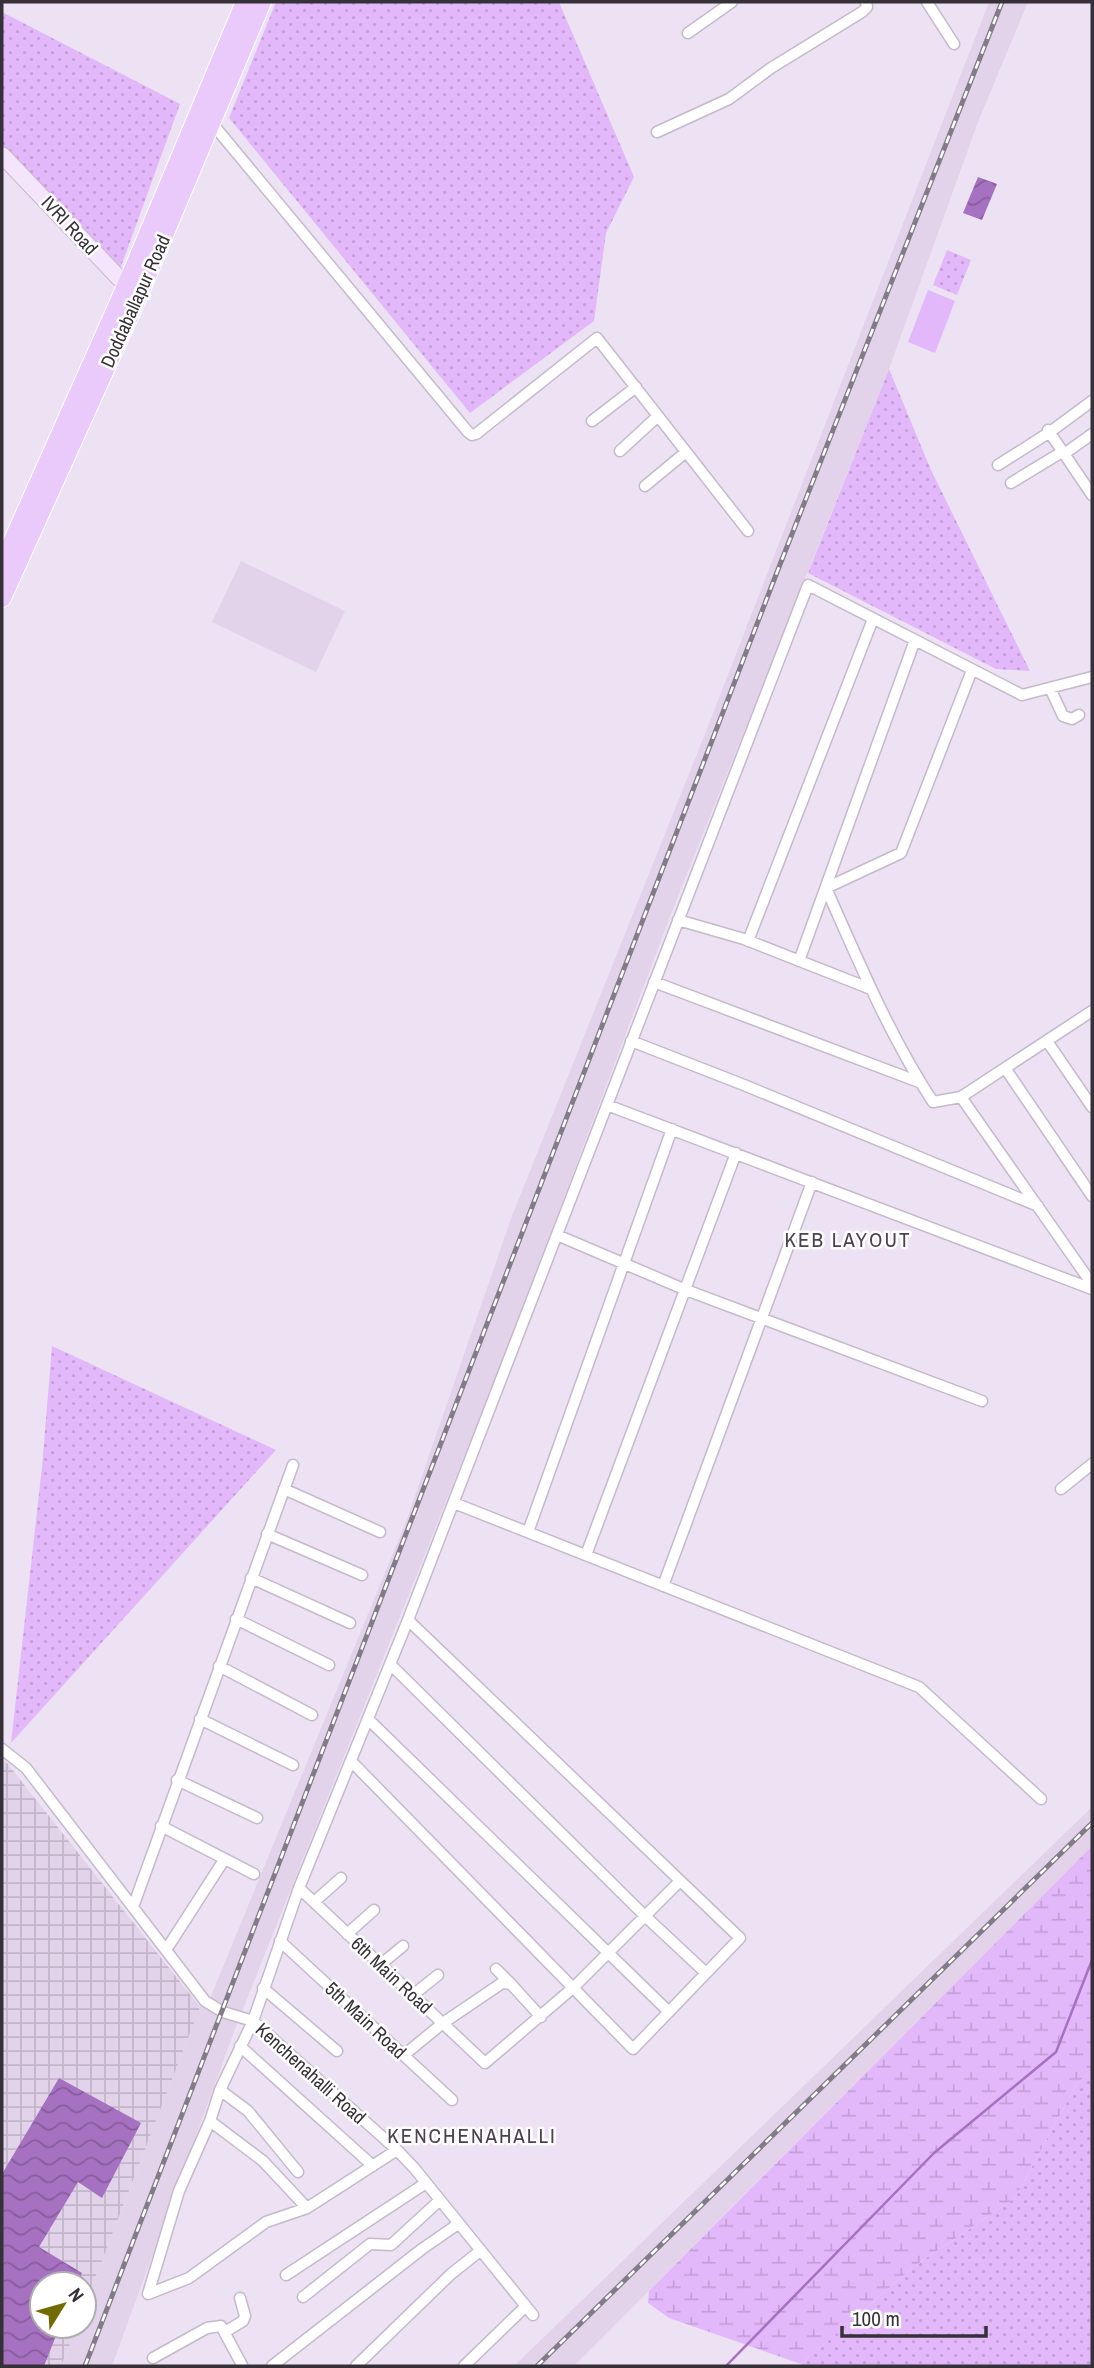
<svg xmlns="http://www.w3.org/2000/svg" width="1094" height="2368" viewBox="0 0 1094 2368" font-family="'Archivo Narrow',sans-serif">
<defs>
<pattern id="industrial-grid" width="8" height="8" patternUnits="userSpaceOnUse" patternTransform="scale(1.75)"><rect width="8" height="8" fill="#e2d3eb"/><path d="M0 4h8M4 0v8" fill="none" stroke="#c2b6ca"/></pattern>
<pattern id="grass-dots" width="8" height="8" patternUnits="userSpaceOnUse" patternTransform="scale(1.75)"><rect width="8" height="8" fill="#e3b8fa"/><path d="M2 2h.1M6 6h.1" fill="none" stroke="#c39fd7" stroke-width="1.8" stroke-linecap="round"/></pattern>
<pattern id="wetland-marsh" width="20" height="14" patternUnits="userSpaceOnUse" patternTransform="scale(1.75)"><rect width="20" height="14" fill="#e3b8fa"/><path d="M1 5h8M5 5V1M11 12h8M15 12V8" fill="none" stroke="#c39fd7"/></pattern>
<pattern id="water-waves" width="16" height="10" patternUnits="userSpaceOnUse" patternTransform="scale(1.75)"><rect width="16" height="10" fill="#a571c0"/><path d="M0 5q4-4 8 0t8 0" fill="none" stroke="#875d9d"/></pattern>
</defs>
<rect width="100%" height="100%" fill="#ede1f4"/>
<path fill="#e2d3eb" d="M 989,2 L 1028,2 L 978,122 L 889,369 L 671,914 L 503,1359 L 235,2029 L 112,2366 L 61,2366 L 77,2326 L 84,2326 L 84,2307 L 200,2007 L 211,1996 L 407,1519 L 512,1216 L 705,734 Z
M 241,561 L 345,611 L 316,672 L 212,622 Z
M 1092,1807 L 1092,1846 L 574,2366 L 514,2366 Z"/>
<path fill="url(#industrial-grid)" d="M 2,1760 L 7,1763 L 200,2007 L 84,2307 L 84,2284 L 42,2284 L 42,2326 L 77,2326 L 61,2366 L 2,2366 Z"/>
<path fill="url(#grass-dots)" d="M 276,2 L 559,2 L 634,177 L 606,233 L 594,321 L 470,413 L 229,118 Z
M 2,12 L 180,104 L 119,272 L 2,147 Z
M 947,250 L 971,260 L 957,295 L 933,285 Z
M 889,369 L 931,470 L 1030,671 L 996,669 L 808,573 Z
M 52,1346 L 276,1450 L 11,1743 L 42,1467 Z
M 1092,2071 L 1092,2366 L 805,2366 L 801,2364 L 913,2267 L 1015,2198 L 1077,2083 Z"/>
<path fill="url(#wetland-marsh)" d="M 1092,1846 L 1092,2071 L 1077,2083 L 1015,2198 L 913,2267 L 801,2364 L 669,2318 L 648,2303 L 649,2291 Z"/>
<path fill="#e3b8fa" d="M 928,290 L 955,301 L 935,353 L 908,342 Z"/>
<path fill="url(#water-waves)" d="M 978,177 L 997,184 L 982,220 L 963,213 Z
M 59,2078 L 141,2123 L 102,2198 L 78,2182 L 39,2247 L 82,2273 L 77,2284 L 42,2284 L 42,2326 L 60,2326 L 44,2366 L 2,2366 L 2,2174 Z"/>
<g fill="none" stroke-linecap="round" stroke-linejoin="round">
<path stroke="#a571c0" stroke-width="2.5" d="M 726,2366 L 934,2153 L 1056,2052 L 1092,1960"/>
<defs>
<path id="street" d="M 927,2 L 954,44
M 688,33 L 732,2
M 211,122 L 468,432 L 472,435 L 476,434 L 597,338 L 748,531
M 657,132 L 729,99 L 771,68 L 862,12 L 867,7 L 866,2
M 592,421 L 636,387
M 1048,430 L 1092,495
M 620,451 L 658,416
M 1064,454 L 1092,434
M 998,465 L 1050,432 L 1092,401
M 1011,483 L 1062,452
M 645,486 L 686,452
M 972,670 L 901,853 L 826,888 C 858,960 889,1035 933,1102 L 961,1097 L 1092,1011
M 1050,688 L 1063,716 L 1072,719 L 1079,715
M 678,920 L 744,939 L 871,989
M 748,941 L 873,619
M 799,961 L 915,640
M 654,982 L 919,1082
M 631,1041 L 744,1085 L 1038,1206
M 1047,1041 L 1092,1107
M 1005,1068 L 1092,1196
M 961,1097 L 1092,1284
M 607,1105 L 1092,1289
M 557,1235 L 686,1290 L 982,1401
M 284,1489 L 380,1532
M 1061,1489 L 1092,1464
M 454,1503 L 919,1687 L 1041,1799
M 528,1532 L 672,1129
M 267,1534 L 362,1575
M 586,1555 L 736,1153
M 251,1578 L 350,1623
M 663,1586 L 812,1182
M 236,1619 L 329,1665
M 390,1664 L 645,1916 L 680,1881
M 219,1666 L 312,1715
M 200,1719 L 293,1765
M 368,1719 L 669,2012
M 2,1749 L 26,1768 L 205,2001 L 223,2012 L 253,2021 L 397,2150 L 415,2169 L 533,2315
M 351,1761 L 633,2049 L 740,1938 L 408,1620
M 177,1780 L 257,1818
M 161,1826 L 254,1874
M 299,1888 L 485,2063 L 574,1987 L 645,1916 L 706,1973
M 314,1902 L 341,1878
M 133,1907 L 293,1465
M 347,1934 L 374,1910
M 280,1941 L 452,2100
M 166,1950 L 224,1860
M 380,1965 L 403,1946
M 496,1969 L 511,1984
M 263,1988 L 337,2051
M 413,1995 L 438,1975
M 240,2046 L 373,2166
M 404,2055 L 443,2023 L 502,1983 L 511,1984 L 541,2017
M 220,2090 L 248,2111 L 298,2172
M 210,2121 L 263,2161 L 307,2208
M 397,2150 L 307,2208 L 266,2222 L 189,2278 L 148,2294 L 179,2191 L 210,2121 L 220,2090 L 253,2021 L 299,1888 L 408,1620 L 808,585 L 1022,695 L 1092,677
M 286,2275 L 426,2183
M 303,2297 L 370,2244 L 391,2245 L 440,2200
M 225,2332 L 243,2321 L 245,2316 L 240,2298
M 153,2358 L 207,2328 L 221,2326 L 242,2365
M 272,2366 L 422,2249 L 458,2224
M 356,2366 L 451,2274 L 480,2251
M 464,2366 L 526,2306"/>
<path id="secondary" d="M 2,155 L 119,278 L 136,288"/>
<path id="primary" d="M 2,565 L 127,284 L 245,2
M 2,598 L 141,290 L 262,2"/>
</defs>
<use href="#street" stroke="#c5b9cb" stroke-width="13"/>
<use href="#secondary" stroke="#c5b9cb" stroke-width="18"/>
<use href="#primary" stroke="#fff" stroke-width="20"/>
<use href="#street" stroke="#fff" stroke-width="10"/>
<use href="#secondary" stroke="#f4e5fd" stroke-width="16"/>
<use href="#primary" stroke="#eacafb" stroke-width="18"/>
<defs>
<path id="rail" d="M 85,2366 L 779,567 L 1002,2
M 537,2366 L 1092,1823"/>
</defs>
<use href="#rail" stroke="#837b87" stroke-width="5"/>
<use href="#rail" stroke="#fff" stroke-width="2.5" stroke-dasharray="8" stroke-linecap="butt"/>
</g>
<g text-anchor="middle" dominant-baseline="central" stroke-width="5" stroke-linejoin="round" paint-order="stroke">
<g font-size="19" fill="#363138" stroke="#fff">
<text transform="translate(70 225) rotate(47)">IVRI Road</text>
<text transform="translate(135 301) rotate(-66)">Doddaballapur Road</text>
<text transform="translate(392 1975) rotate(43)">6th Main Road</text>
<text transform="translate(366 2020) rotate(43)">5th Main Road</text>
<text transform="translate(311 2073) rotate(42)">Kenchenahalli Road</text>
</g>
<g font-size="21" letter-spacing="2" fill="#4b4250" stroke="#fff">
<text x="848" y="1239">KEB LAYOUT</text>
<text x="472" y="2135">KENCHENAHALLI</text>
</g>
</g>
<rect width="1094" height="2368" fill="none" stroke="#363138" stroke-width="7"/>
<g transform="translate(63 2305) rotate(53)"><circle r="33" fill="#ffffff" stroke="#afadaf" stroke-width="2"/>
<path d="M0-5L12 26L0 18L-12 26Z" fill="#736a02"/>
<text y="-10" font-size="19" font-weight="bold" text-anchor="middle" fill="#363138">N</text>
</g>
<path d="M842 2326v10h144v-10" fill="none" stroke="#363138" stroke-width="3.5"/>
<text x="852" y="2326" font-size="21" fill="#363138" stroke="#ffffff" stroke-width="5" paint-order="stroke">100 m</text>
</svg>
